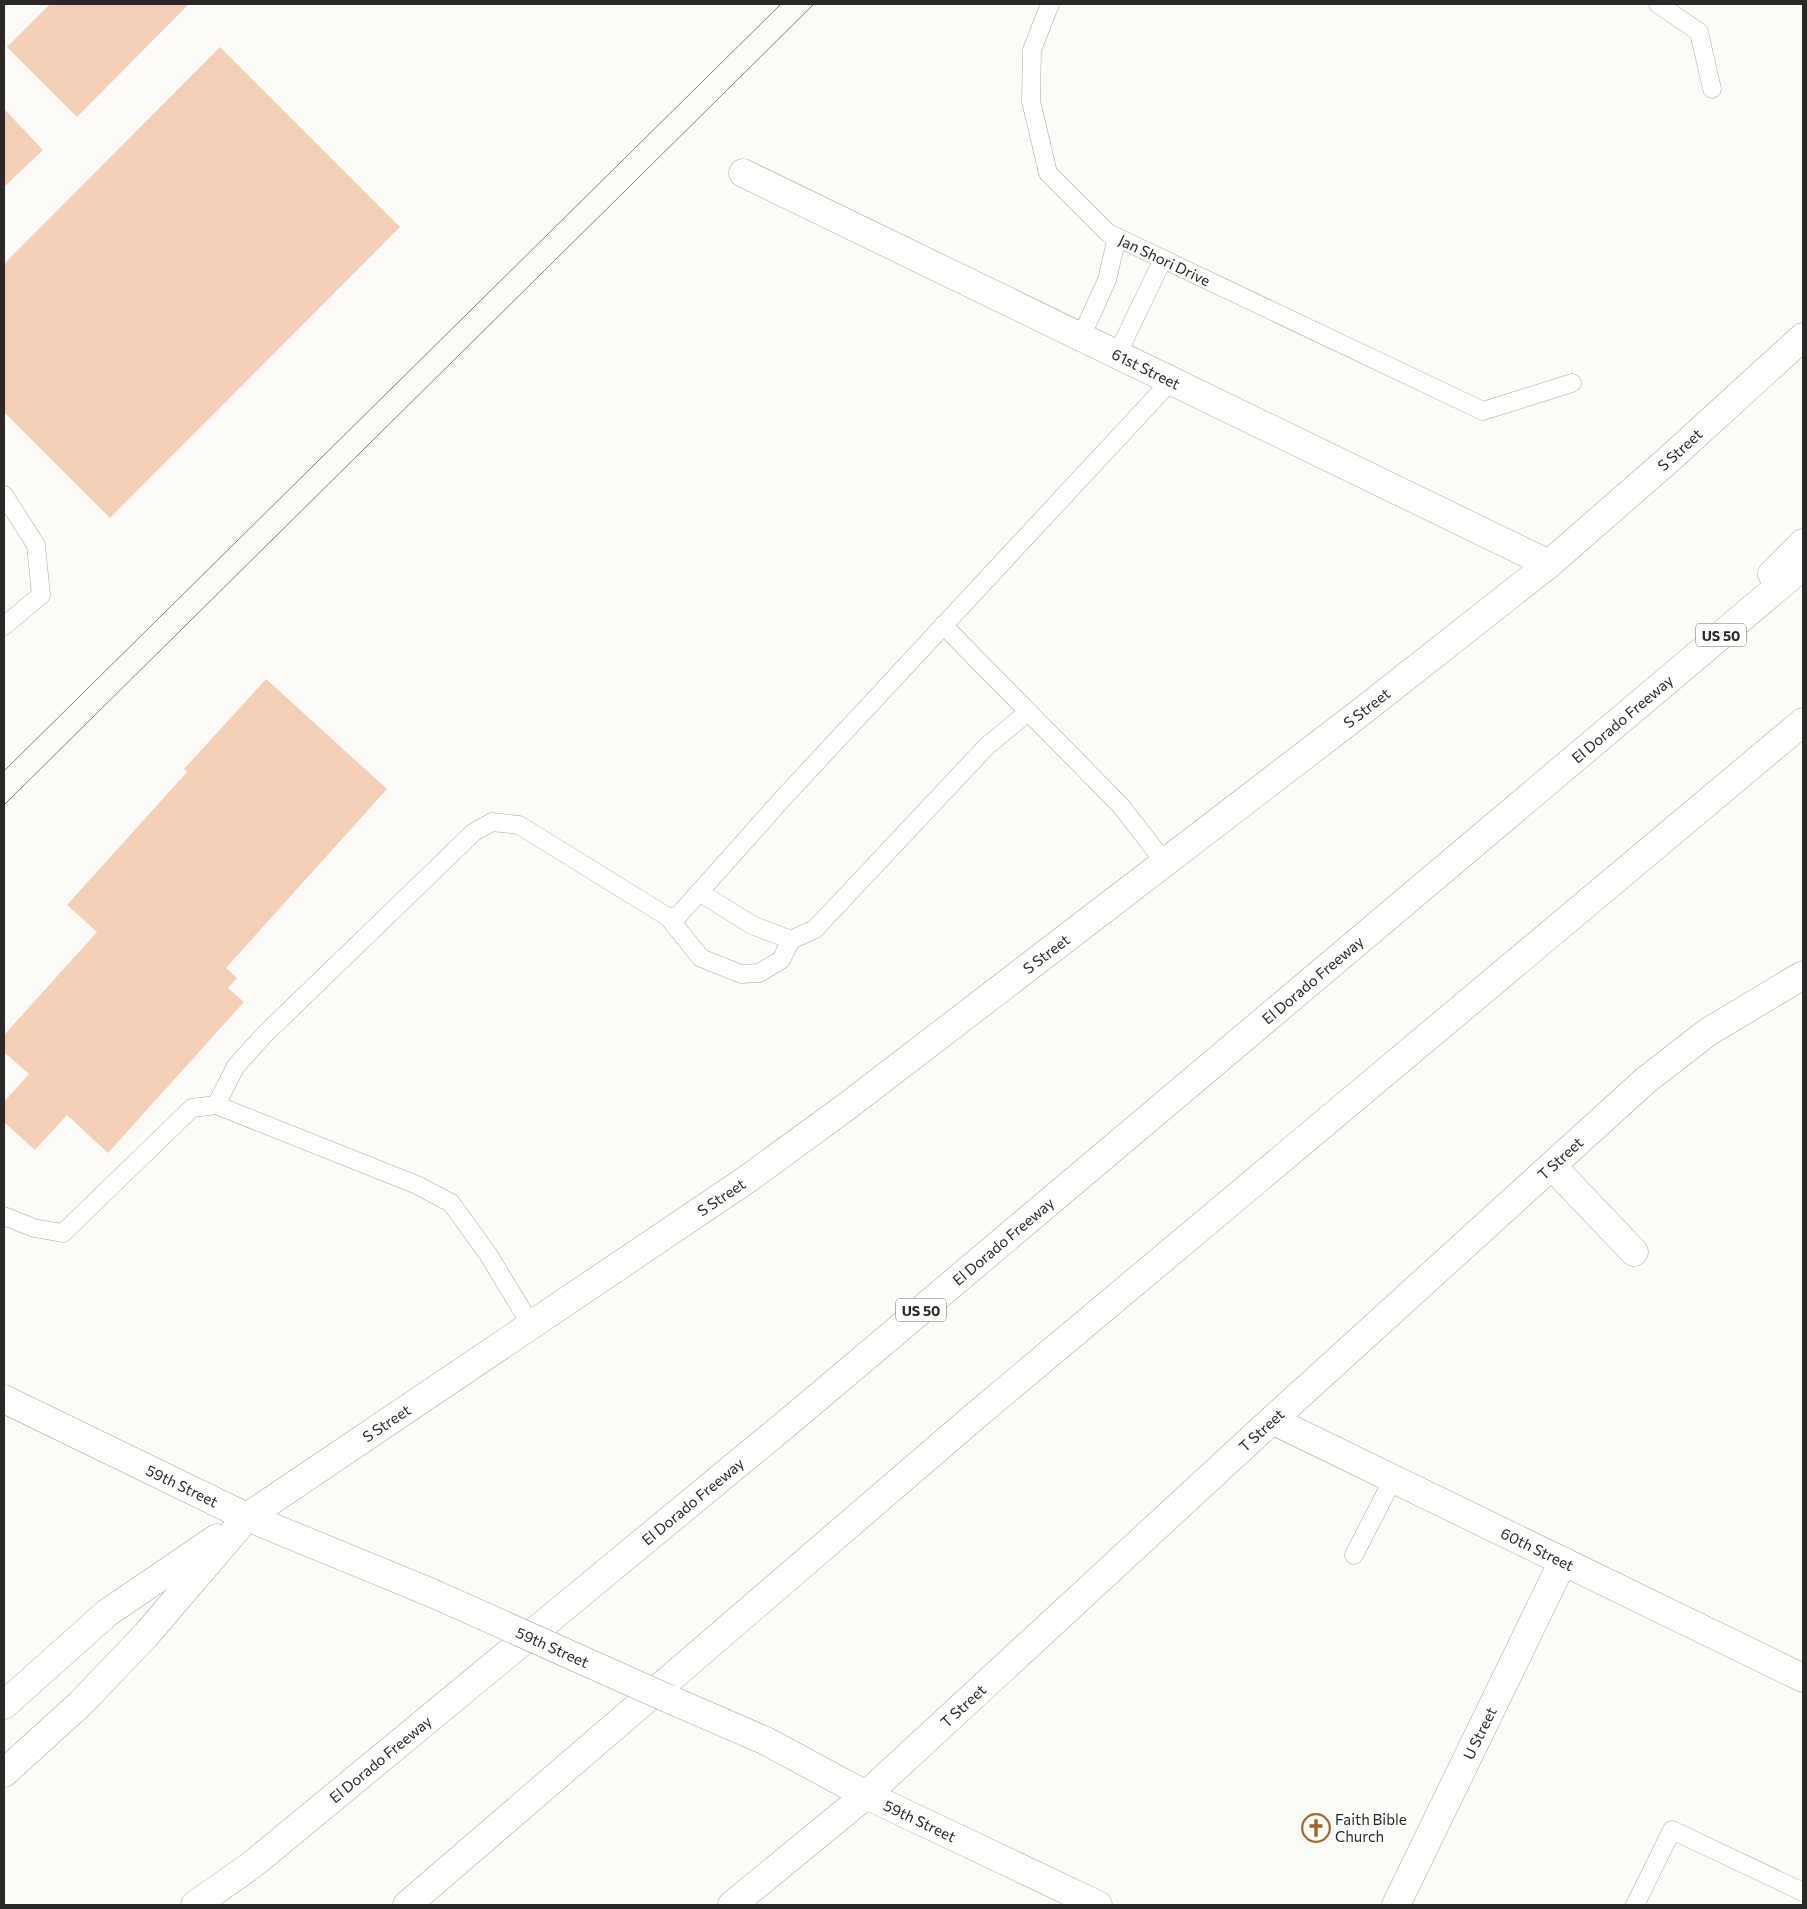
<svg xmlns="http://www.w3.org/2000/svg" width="1807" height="1909" viewBox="0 0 1807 1909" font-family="Commissioner,sans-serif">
<rect width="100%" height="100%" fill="#fdfbf8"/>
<path fill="#f4cfb6" d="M 50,4 L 189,4 L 77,117 L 7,47 Z
M 220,47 L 400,227 L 110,518 L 4,412 L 4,264 Z
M 4,109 L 43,150 L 4,187 Z
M 266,679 L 387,789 L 226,968 L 237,978 L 228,988 L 244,1002 L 108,1153 L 67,1115 L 35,1150 L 4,1122 L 4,1102 L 29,1074 L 4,1052 L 4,1035 L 97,932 L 67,905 L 187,772 L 184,769 Z"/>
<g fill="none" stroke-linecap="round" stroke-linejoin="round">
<defs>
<g id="lane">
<path id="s1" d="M 1050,4 L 1032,50 L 1031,101 L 1048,173 L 1108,233 L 1483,411 L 1572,383"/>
<path d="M 1658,4 L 1699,32 L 1712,89"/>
<path d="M 1081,337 L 1107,280 L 1117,237"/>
<path d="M 1117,355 L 1163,259"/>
<path d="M 4,495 L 36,545 L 41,595 L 4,626"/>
<path d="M 943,625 L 1121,806 L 1165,863"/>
<path d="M 699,892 L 752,925 L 791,940 L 815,929 L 987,746 L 1028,712"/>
<path d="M 668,917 L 678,916 L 784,797 L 1171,381"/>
<path d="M 216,1105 L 236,1066 L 264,1035 L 474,832 L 492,822 L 519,825 L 668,917 L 701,958 L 741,974 L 759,973 L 781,960 L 791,940"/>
<path d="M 4,1216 L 34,1228 L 63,1233 L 192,1108 L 216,1105 L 417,1185 L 451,1203 L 488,1254 L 531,1325"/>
<path d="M 1354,1555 L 1393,1479"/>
<path d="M 1635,1905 L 1672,1830 L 1803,1892"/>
</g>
<g id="street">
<path id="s2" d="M 743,173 L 1549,564"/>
<path d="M 1552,1166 L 1634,1252"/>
<path id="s3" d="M 1272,1420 L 1803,1678"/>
<path id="s4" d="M 866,1795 L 1272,1420 L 1646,1080 L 1708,1032 L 1803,975"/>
<path id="s5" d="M 1396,1905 L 1563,1561"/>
</g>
<g id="secondary">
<path id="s6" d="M 4,1399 L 247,1517 L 432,1593"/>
<path id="s7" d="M 247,1517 L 746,1180 L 846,1107 L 1365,709 L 1549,564 L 1667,461 L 1803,337"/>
<path id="s8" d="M 669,1699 L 766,1741 L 866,1795 L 1098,1905"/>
<path d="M 732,1905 L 866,1795"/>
</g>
<g id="highway">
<path d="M 1772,574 L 1803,543"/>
<path d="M 4,1705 L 107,1613 L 217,1538"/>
<path d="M 4,1773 L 80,1704 L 146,1635 L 247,1517"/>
<path id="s9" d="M 195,1905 L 253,1864 L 792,1419 L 1803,566"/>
<path d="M 407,1905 L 974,1417 L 1803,722"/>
</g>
</defs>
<use href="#lane" stroke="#a9a6a3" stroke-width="19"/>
<use href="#street" stroke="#a9a6a3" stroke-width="29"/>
<use href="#secondary" stroke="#a9a6a3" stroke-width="29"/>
<use href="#highway" stroke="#a9a6a3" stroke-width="29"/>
<use href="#lane" stroke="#fff" stroke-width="18"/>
<use href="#street" stroke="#fff" stroke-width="28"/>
<use href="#secondary" stroke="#fff" stroke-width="28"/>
<use href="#highway" stroke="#fff" stroke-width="28"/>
<path stroke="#848280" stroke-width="1" d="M 4,771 L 781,4
M 4,805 L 814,4"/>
<defs>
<g id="secondary-bridge">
<path id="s10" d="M 432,1593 L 669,1699"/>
</g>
</defs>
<use href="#secondary-bridge" stroke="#a9a6a3" stroke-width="29" stroke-linecap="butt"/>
<use href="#secondary-bridge" stroke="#fff" stroke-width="28"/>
</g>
<defs>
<symbol id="church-ring" viewBox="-11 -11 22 22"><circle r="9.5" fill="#fff" stroke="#a06824" stroke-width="1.5"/><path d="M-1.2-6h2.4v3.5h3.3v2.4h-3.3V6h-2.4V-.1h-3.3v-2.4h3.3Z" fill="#a06824"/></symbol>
</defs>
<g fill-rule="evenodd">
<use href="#church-ring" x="1300" y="1812" width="32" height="32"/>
</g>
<g text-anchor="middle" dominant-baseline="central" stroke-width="4.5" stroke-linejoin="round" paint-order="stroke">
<g fill="#fff" stroke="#696868" stroke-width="1">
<rect x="1696" y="623.5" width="50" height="23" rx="4"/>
<rect x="896" y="1298.5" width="50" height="23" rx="4"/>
</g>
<g font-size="14" font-weight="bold" fill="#292827">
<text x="1721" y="635">US 50</text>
<text x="921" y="1310">US 50</text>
</g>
<g font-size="15" fill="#292827" stroke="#fff">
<text stroke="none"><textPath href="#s1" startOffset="322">Jan Shori Drive</textPath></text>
<text stroke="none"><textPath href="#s2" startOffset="448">61st Street</textPath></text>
<text stroke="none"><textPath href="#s7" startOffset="1788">S Street</textPath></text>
<text stroke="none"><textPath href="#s7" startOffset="1382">S Street</textPath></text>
<text stroke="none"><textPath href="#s9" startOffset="1856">El Dorado Freeway</textPath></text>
<text stroke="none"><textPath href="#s7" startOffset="978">S Street</textPath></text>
<text stroke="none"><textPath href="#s9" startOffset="1451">El Dorado Freeway</textPath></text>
<text stroke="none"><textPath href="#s4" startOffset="942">T Street</textPath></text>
<text stroke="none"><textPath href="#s7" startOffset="572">S Street</textPath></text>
<text stroke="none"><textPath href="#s9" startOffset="1046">El Dorado Freeway</textPath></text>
<text stroke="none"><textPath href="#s7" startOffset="168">S Street</textPath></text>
<text stroke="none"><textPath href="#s4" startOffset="538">T Street</textPath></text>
<text stroke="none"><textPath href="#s6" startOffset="198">59th Street</textPath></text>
<text stroke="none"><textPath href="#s9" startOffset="641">El Dorado Freeway</textPath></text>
<text stroke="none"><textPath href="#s3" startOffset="295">60th Street</textPath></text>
<text stroke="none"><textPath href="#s10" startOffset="132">59th Street</textPath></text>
<text stroke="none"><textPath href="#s4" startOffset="132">T Street</textPath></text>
<text stroke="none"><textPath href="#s5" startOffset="191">U Street</textPath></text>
<text stroke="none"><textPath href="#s9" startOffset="236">El Dorado Freeway</textPath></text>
<text stroke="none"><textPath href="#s8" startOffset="279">59th Street</textPath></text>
</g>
<g font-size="15" fill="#292827" stroke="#fff" text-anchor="start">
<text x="1335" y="1819">Faith Bible<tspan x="1335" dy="17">Church</tspan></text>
</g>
</g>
<rect width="1807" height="1909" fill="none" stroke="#292827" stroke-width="10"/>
</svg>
